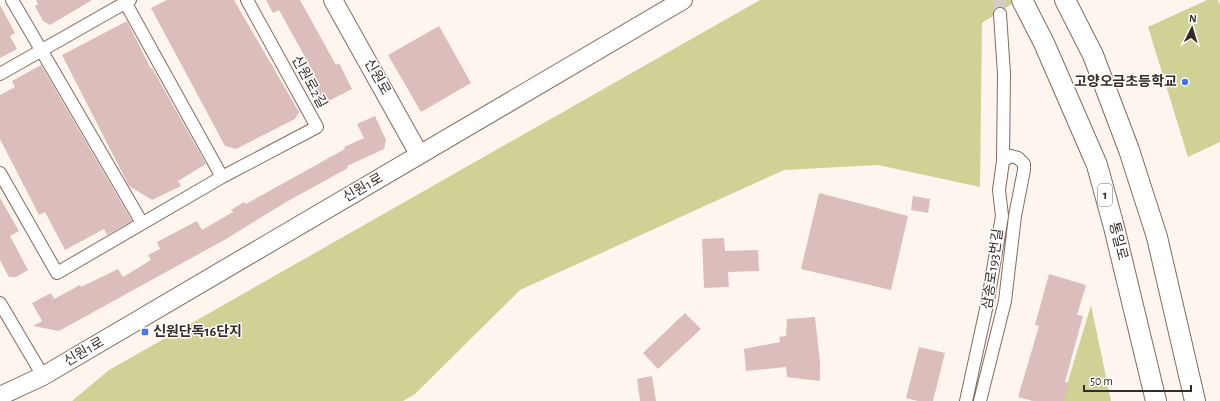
<svg xmlns="http://www.w3.org/2000/svg" width="1220" height="401" viewBox="0 0 1220 401" font-family="'Alegreya Sans','Noto Sans KR',sans-serif">
<rect width="100%" height="100%" fill="#fff5ef"/>
<path fill="#d0d295" d="M 760,0 L 1018,0 L 982,23 L 980,187 L 878,165 L 784,170 L 520,290 L 415,394 L 403,401 L 72,401 L 109,370 Z
M 1207,0 L 1218,0 L 1220,5 L 1220,142 L 1188,157 L 1148,27 Z
M 1091,305 L 1111,401 L 1062,401 Z"/>
<path fill="#dbbdbc" d="M 36,0 L 92,0 L 50,25 L 43,21 L 35,6 L 38,4 Z
M 167,0 L 234,0 L 299,112 L 295,119 L 236,149 L 225,146 L 151,8 Z
M 266,0 L 300,0 L 336,65 L 339,63 L 352,89 L 321,105 L 307,79 L 315,75 L 279,10 L 273,13 Z
M 0,5 L 15,33 L 10,36 L 17,49 L 0,58 Z
M 127,21 L 151,69 L 152,68 L 206,164 L 178,181 L 181,186 L 152,200 L 129,186 L 62,55 Z
M 439,26 L 471,83 L 421,112 L 388,55 Z
M 41,65 L 132,221 L 107,235 L 104,229 L 65,250 L 45,212 L 39,215 L 0,139 L 0,95 L 15,87 L 12,81 Z
M 375,116 L 386,140 L 384,149 L 347,166 L 348,168 L 288,201 L 226,239 L 59,331 L 33,326 L 42,321 L 32,303 L 51,293 L 54,299 L 80,285 L 81,287 L 118,269 L 123,277 L 151,260 L 148,255 L 160,249 L 157,242 L 197,221 L 202,230 L 233,212 L 231,210 L 244,202 L 246,204 L 345,149 L 344,147 L 364,138 L 357,124 Z
M 819,193 L 908,216 L 891,290 L 801,269 Z
M 913,196 L 930,199 L 928,213 L 911,210 Z
M 0,198 L 19,231 L 10,236 L 28,270 L 16,277 L 9,277 L 0,260 Z
M 724,238 L 725,251 L 758,250 L 759,271 L 728,272 L 729,287 L 704,288 L 702,239 Z
M 1049,274 L 1086,285 L 1077,315 L 1083,316 L 1065,382 L 1069,383 L 1064,401 L 1033,401 L 1018,397 L 1039,326 L 1035,325 Z
M 685,313 L 701,329 L 658,369 L 643,353 Z
M 815,317 L 820,363 L 820,381 L 787,377 L 786,367 L 746,371 L 744,349 L 780,342 L 779,337 L 786,336 L 787,319 Z
M 919,347 L 945,353 L 933,401 L 918,401 L 906,398 Z
M 652,376 L 656,401 L 640,401 L 637,379 Z"/>
<g fill="none" stroke-linecap="round" stroke-linejoin="round">
<path stroke="#d7cdc7" stroke-width="12" stroke-dasharray="12 6" stroke-linecap="butt" d="M 999,0 L 1000,14"/>
<defs>
<path id="street" d="M 12,0 L 142,223
M 124,0 L 222,177
M 1000,14 L 1004,74 L 1003,161
M 0,74 L 130,0
M 0,173 L 57,273 L 222,177 L 317,127 L 247,0
M 0,303 L 43,376
M 966,401 L 988,300 L 1002,216 L 999,190 L 1003,161 L 1011,156 L 1018,158 L 1024,164 L 1024,170 L 1015,216 L 1005,301 L 980,401"/>
<path id="secondary" d="M 333,0 L 419,154
M 0,396 L 43,376 L 683,0"/>
<path id="primary" d="M 1022,0 L 1044,43 L 1097,165 L 1114,227 L 1156,401
M 1065,0 L 1093,55 L 1129,150 L 1157,237 L 1195,401"/>
</defs>
<use href="#street" stroke="#826c60" stroke-width="14"/>
<use href="#secondary" stroke="#826c60" stroke-width="20"/>
<use href="#primary" stroke="#826c60" stroke-width="22"/>
<use href="#street" stroke="#fff" stroke-width="12"/>
<use href="#secondary" stroke="#fff" stroke-width="18"/>
<use href="#primary" stroke="#fff" stroke-width="20"/>
</g>
<g fill="#4676e8" stroke="#fff" stroke-width="1.5">
<circle cx="1185" cy="82" r="4"/>
<rect x="141" y="328" width="8" height="8" rx="2"/>
</g>
<g text-anchor="middle" dominant-baseline="central" stroke-width="3" stroke-linejoin="round" paint-order="stroke">
<rect fill="#fff" stroke="#726b68" stroke-width="1" x="1098" y="184" width="14" height="22" rx="3"/>
<g font-size="13" font-weight="bold" fill="#362c27">
<text x="1105" y="195">1</text>
</g>
<g font-size="14" fill="#362c27" stroke="#fff">
<text transform="translate(377 77) rotate(61)">신원로</text>
<text transform="translate(309 82) rotate(61)">신원로2길</text>
<text transform="translate(363 188) rotate(-30)">신원1로</text>
<text transform="translate(1118 241) rotate(76)">통일로</text>
<text transform="translate(993 269) rotate(-82)">삼송로193번길</text>
<text transform="translate(84 352) rotate(-30)">신원1로</text>
</g>
<g font-size="14" font-weight="bold" fill="#362c27" stroke="#fff" text-anchor="end">
<text x="1177" y="82">고양오금초등학교</text>
<text x="153" y="332" text-anchor="start">신원단독16단지</text>
</g>
</g>
<g transform="translate(1192 28) rotate(5)" stroke="#ffffff" stroke-width="3" paint-order="stroke">
<path d="M0-3L7 15L0 10L-7 15Z" fill="#362c27"/>
<text y="-6" font-size="11" font-weight="bold" text-anchor="middle" fill="#362c27">N</text>
</g>
<path d="M1084 385v6h107v-6" fill="none" stroke="#362c27" stroke-width="2"/>
<text x="1090" y="385" font-size="12" fill="#362c27" stroke="#ffffff" stroke-width="3" paint-order="stroke">50 m</text>
</svg>
